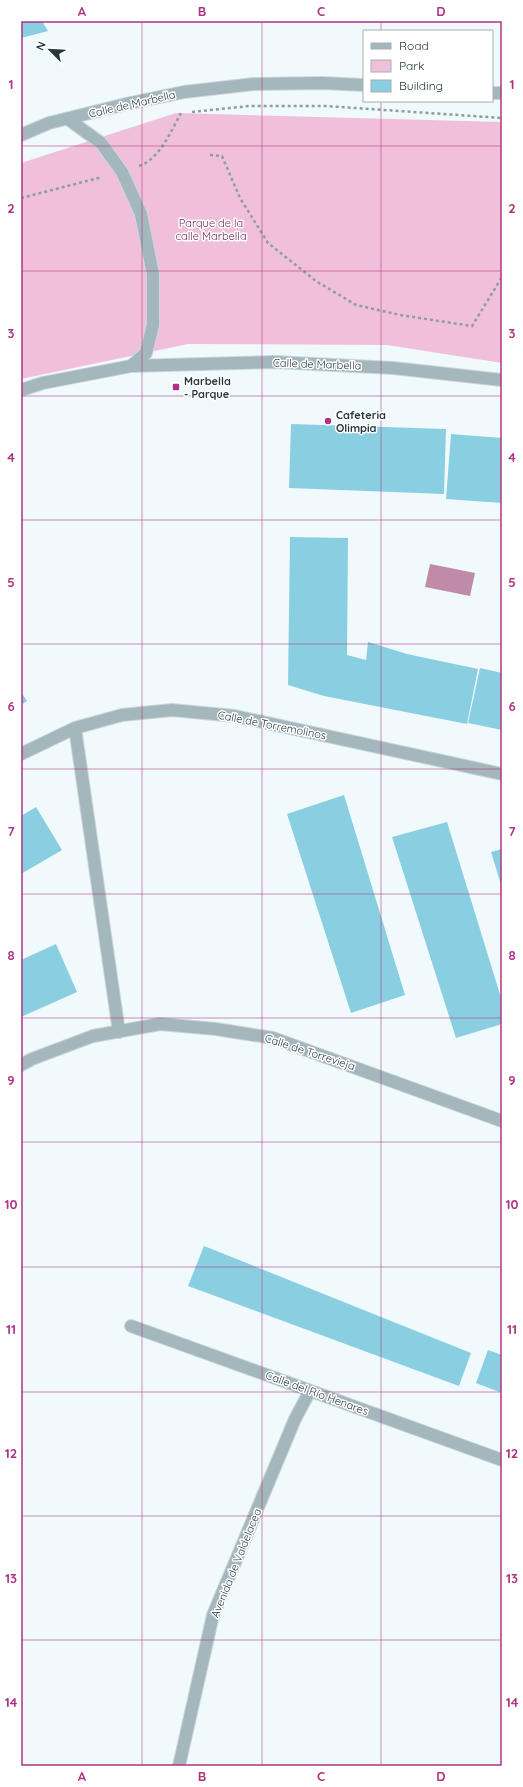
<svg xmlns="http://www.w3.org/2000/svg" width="523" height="1787" viewBox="0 0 523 1787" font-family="Quicksand,sans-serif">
<rect width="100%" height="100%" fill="#f0f9fc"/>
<path fill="#f0c0db" d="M 176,113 L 502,122 L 502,363 L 387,345 L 188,344 L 21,379 L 21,163 Z"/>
<path fill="#bf8ba8" d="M 430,564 L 475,573 L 470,596 L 425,587 Z"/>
<path fill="#89cfe1" d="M 21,21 L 42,21 L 48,31 L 21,38 Z
M 291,424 L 446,429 L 444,494 L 289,488 Z
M 451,434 L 502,438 L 502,503 L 446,499 Z
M 290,537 L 348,538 L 347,655 L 366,660 L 368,642 L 407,654 L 478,669 L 467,724 L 324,696 L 288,685 Z
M 480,668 L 502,673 L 502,730 L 468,723 Z
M 21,692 L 27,701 L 21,705 Z
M 344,795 L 405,995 L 351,1013 L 287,814 Z
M 36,807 L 62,850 L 21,874 L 21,816 Z
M 447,822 L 502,1001 L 502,1024 L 456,1038 L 392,837 Z
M 502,849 L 502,888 L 491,852 Z
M 56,944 L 77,992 L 21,1017 L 21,960 Z
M 204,1246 L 471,1353 L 459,1386 L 188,1286 Z
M 488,1350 L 502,1355 L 502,1393 L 476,1383 Z"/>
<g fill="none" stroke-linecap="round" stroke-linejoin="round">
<defs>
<path id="minor" d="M 492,93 L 502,93
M 68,119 L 101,143 L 122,172 L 141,214 L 153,274 L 153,325 L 146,353 L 131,366
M 21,135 L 49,123 L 126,104 L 184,92 L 254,84 L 322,83 L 364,85
M 21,390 L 43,383 L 131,366 L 275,362 L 393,368 L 502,380
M 75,728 L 119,1032
M 21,754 L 75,728 L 122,715 L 172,710 L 235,716 L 502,774
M 21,1065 L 32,1059 L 93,1036 L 160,1024 L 216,1029 L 273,1038 L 502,1121
M 131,1326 L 502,1460
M 179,1766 L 213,1615 L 295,1419 L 310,1391"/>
</defs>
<use href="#minor" stroke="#ccd6da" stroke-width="14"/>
<path stroke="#8f9da1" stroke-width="2.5" stroke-dasharray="3 3" stroke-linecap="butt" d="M 192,112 L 249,106 L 326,106 L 502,118
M 210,155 L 222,156 L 240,198 L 268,243 L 316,281 L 356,305 L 400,315 L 472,326 L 502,277
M 139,166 C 160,159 171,131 181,113 L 183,113
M 21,198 L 102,177"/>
<use href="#minor" stroke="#a4b7bc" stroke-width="12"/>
</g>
<path fill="none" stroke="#ae3385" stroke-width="1" stroke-opacity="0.55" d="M 142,21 L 142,1766M 262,21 L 262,1766M 381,21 L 381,31M 381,101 L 381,1766M 21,146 L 502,146M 21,271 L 502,271M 21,396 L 502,396M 21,520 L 502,520M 21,644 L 502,644M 21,769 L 502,769M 21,894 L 502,894M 21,1018 L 502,1018M 21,1142 L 502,1142M 21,1267 L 502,1267M 21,1392 L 502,1392M 21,1516 L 502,1516M 21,1640 L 502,1640"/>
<g fill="#ae3385" stroke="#fff" stroke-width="1.5">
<rect x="172" y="383" width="8" height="8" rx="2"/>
<circle cx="328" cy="421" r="4"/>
</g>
<g text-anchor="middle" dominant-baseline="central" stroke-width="3" stroke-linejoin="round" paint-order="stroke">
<g font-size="11" fill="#26383d" stroke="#fff">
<text transform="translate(132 104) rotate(-13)">Calle de Marbella</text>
<text transform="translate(317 364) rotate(2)">Calle de Marbella</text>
<text transform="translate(272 725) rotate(11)">Calle de Torremolinos</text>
<text transform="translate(310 1052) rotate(18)">Calle de Torrevieja</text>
<text transform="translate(317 1393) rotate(20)">Calle del Río Henares</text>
<text transform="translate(236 1563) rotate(-68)">Avenida de Valdelacea</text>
</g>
<g font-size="11" fill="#6a2a52" stroke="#fff">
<text x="211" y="223">Parque de la<tspan x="211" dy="13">calle Marbella</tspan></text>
</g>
<g font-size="11" font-weight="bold" fill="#26383d" stroke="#fff" text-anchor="start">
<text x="184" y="381">Marbella<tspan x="184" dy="13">- Parque</tspan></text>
<text x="336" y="415">Cafeteria<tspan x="336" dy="13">Olimpia</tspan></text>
</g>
</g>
<rect width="523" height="1787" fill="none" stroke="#ffffff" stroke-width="44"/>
<rect x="363" y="30" width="130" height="72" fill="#ffffff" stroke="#a8afb1"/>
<rect x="371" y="43" width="20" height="6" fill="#a4b7bc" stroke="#a8afb1"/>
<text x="399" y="50" font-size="12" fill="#26383d">Road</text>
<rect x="371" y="60" width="20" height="12" fill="#f0c0db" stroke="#a8afb1"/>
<text x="399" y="70" font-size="12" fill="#26383d">Park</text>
<rect x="371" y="80" width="20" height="12" fill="#89cfe1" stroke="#a8afb1"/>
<text x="399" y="90" font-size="12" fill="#26383d">Building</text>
<g transform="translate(50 50) rotate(294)" stroke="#ffffff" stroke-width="3" paint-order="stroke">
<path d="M0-3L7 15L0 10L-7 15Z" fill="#26383d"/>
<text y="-6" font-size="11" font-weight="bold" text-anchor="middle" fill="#26383d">N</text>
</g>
<rect x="22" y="22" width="479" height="1743" fill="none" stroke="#ae3385" stroke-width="1.5"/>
<g font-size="13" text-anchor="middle" font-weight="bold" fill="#ae3385">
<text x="82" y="16">A</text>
<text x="202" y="16">B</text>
<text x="321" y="16">C</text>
<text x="441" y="16">D</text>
<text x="11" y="89">1</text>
<text x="512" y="89">1</text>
<text x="11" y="213">2</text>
<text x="512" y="213">2</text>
<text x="11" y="338">3</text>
<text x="512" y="338">3</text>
<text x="11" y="462">4</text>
<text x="512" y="462">4</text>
<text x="11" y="587">5</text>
<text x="512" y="587">5</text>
<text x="11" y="711">6</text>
<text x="512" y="711">6</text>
<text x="11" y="836">7</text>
<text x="512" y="836">7</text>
<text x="11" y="960">8</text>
<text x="512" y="960">8</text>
<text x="11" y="1085">9</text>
<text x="512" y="1085">9</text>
<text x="11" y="1209">10</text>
<text x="512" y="1209">10</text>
<text x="11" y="1334">11</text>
<text x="512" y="1334">11</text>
<text x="11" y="1458">12</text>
<text x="512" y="1458">12</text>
<text x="11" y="1583">13</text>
<text x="512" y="1583">13</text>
<text x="11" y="1707">14</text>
<text x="512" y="1707">14</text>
<text x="82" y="1781">A</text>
<text x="202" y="1781">B</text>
<text x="321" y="1781">C</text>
<text x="441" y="1781">D</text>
</g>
</svg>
